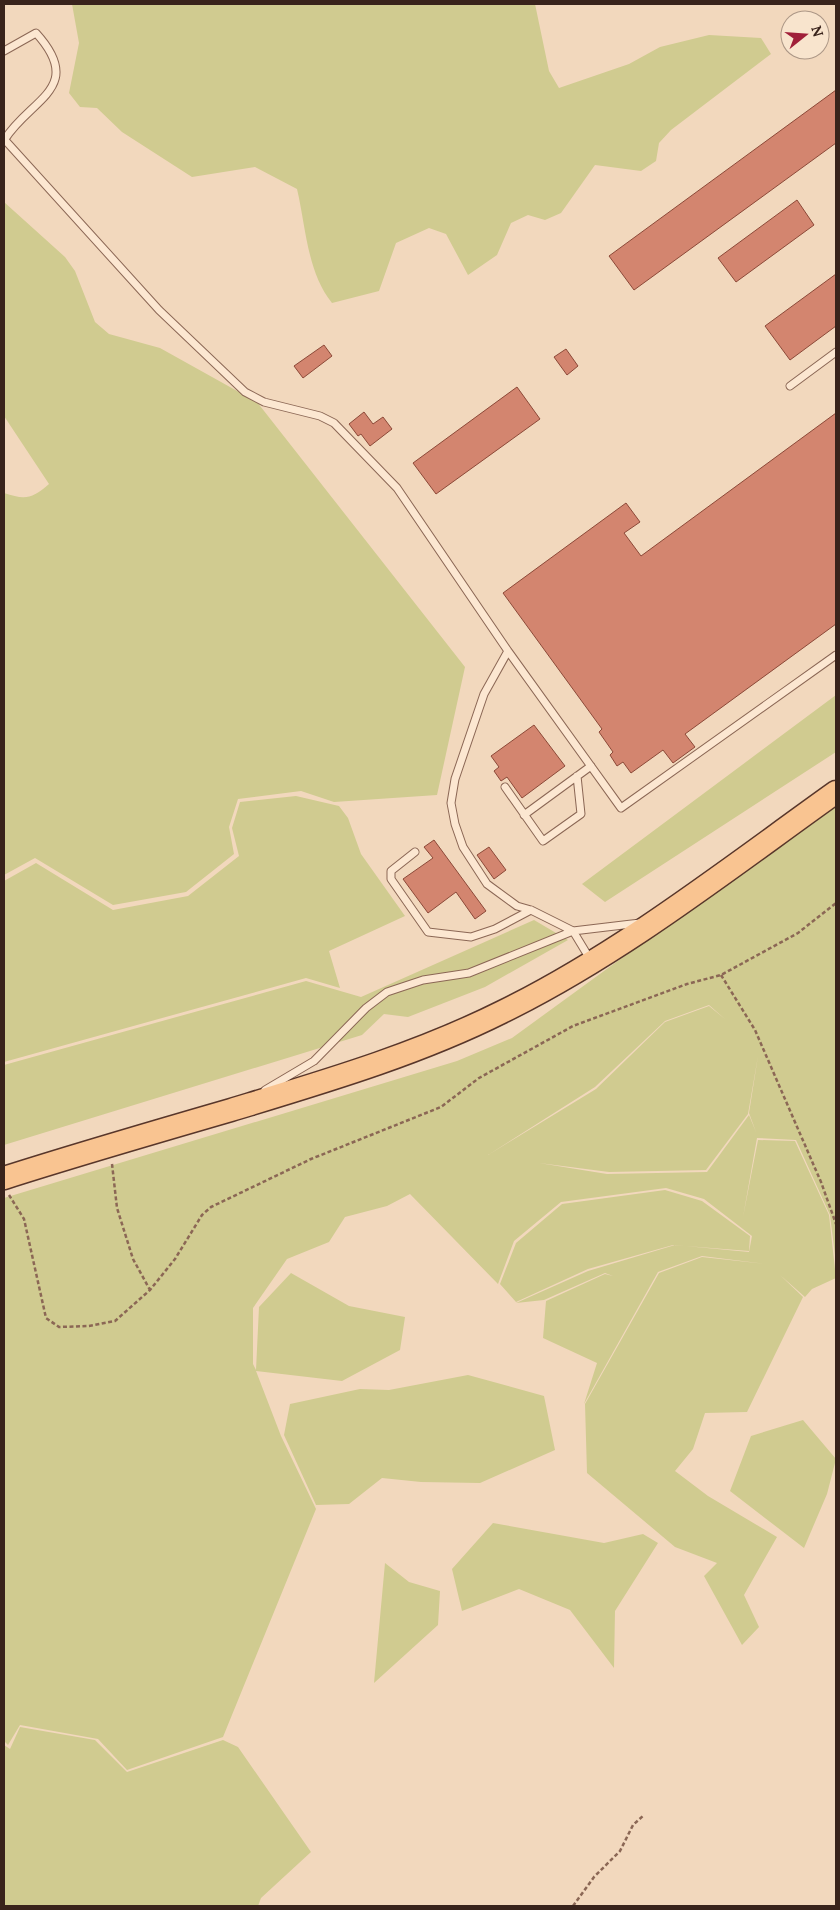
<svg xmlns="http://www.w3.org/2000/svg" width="840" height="1910" viewBox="0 0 840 1910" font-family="Lora,serif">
<rect width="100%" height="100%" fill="#f2d8bd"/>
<path fill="#d0cb90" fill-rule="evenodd" d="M 72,4 L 535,4 L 549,71 L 559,88 L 629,64 L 660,47 L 709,35 L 761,38 L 771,54 L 671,130 L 659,143 L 656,161 L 641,171 L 595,165 L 561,213 L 545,220 L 528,215 L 511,223 L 497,255 L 468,275 L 446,234 L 429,228 L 396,243 L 379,291 L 332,303 C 307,272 306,227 297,189 L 255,167 L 192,177 L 122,132 L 97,108 L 80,107 L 69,93 L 79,43 Z
M 4,202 L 65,257 L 75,271 L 95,322 L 109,334 L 160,348 L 257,402 L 465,667 L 437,795 L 334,802 L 301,791 L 238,799 L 229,827 L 234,854 L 186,892 L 113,905 L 35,858 L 4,875 L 4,493 C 25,500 32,499 49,484 L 4,416 Z
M 836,695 L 836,752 L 605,902 L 582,884 Z
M 296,796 L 339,806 L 348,818 L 361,854 L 405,916 L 329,951 L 340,988 L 306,978 L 4,1062 L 4,881 L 36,863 L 113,910 L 188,896 L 239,856 L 232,828 L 240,802 Z
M 836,802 L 836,1263 L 830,1215 L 796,1140 L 757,1138 L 743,1217 L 758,1140 L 795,1141 L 829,1215 L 836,1278 L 812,1289 L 805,1297 L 780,1275 L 803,1297 L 747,1412 L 705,1413 L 693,1449 L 675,1471 L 708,1496 L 777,1537 L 744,1595 L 759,1627 L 742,1645 L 704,1576 L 717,1563 L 675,1547 L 587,1473 L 585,1404 L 659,1273 L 702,1257 L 767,1264 L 702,1256 L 658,1272 L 584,1404 L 597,1363 L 543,1338 L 546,1301 L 605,1274 L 613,1276 L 605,1273 L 544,1300 L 516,1303 L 588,1271 L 675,1245 L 749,1252 L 752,1236 L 704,1199 L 666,1188 L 561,1202 L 514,1241 L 498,1284 L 410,1194 L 387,1206 L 345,1217 L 329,1242 L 287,1259 L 253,1308 L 253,1364 L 256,1370 L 259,1307 L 291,1273 L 349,1306 L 405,1317 L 400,1350 L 342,1381 L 256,1371 L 281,1436 L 316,1509 L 223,1737 L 127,1770 L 98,1739 L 20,1725 L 8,1745 L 4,1741 L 4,1198 L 457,1061 L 512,1038 ZM 709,1005 L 725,1019 L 709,1006 L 665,1022 L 596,1089 L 488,1155 L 595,1087 L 665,1021 ZM 758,1056 L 749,1113 L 756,1132 L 749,1115 L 707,1172 L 607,1174 L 539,1163 L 609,1172 L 706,1170 L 748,1114 Z
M 534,920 L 568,940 L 485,987 L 408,1017 L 384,1014 L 362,1035 L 4,1145 L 4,1065 L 306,981 L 361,997 Z
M 665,1190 L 702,1201 L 750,1236 L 749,1251 L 673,1245 L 588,1269 L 516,1302 L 500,1284 L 516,1243 L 562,1204 Z
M 468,1375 L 544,1396 L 555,1450 L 480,1483 L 421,1482 L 382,1478 L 349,1504 L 316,1505 L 284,1435 L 290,1404 L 360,1389 L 389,1390 Z
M 803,1420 L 836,1459 L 827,1494 L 804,1548 L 730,1491 L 751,1436 Z
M 493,1523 L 604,1543 L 643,1534 L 658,1543 L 615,1611 L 614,1668 L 570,1610 L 519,1589 L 462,1611 L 452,1569 Z
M 385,1563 L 409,1582 L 440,1591 L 438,1625 L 374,1683 Z
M 20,1727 L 95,1740 L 127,1772 L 223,1740 L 238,1747 L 311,1852 L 261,1898 L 258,1906 L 4,1906 L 4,1745 L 10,1749 Z"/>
<path fill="#d3856f" stroke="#8c4938" d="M 836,90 L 836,143 L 634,290 L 609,256 Z
M 797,200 L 814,225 L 736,282 L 718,258 Z
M 836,274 L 836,326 L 790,360 L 765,326 Z
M 324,345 L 332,356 L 303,378 L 294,366 Z
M 566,349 L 578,366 L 567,375 L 554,357 Z
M 517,387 L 540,419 L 436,494 L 413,463 Z
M 364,412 L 373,424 L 383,417 L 392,429 L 370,446 L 361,434 L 358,436 L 349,424 Z
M 836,413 L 836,624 L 685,734 L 695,747 L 673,763 L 663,750 L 631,773 L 623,762 L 617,766 L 610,755 L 613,752 L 599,732 L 602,729 L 503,593 L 626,503 L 640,522 L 624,533 L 641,556 Z
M 534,725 L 565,766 L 522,798 L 507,777 L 501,781 L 494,771 L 499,767 L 491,756 Z
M 434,840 L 486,911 L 475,919 L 456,892 L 428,913 L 403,879 L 433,858 L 424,847 Z
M 489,847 L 506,870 L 494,879 L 477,855 Z"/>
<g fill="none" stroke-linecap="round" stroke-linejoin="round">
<defs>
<path id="lane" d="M 4,51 L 36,33 C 86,88 30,99 5,139
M 4,139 L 159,310 L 245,392 L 264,402 L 320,416 L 334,423 L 397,488 L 508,651 L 621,808 L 836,655
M 790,386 L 836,352
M 508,651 L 484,694 L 455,779 L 451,803 L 455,824 L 463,847 L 487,884 L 517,906 L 531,910 L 573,931 L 590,959
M 505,787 L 543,841 L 581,814 L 577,776
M 524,815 L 591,766
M 415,852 L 391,871 L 391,879 L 428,932 L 471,937 L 495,929 L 531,910
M 265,1090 L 314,1061 L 366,1008 L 387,992 L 423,980 L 469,973 L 573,931 L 640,923"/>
<path id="primary" d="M 4,1178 C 79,1154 155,1132 231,1110 C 323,1082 416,1055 502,1012 C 622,953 728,869 836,792"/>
</defs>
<use href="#lane" stroke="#8b6755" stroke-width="9"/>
<use href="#primary" stroke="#58362a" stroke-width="25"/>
<path stroke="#8b6755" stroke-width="2.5" stroke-dasharray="4 2.5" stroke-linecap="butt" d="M 721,975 L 755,1030 L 821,1182 L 836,1224
M 112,1164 L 117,1208 L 133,1259 L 150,1290
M 9,1195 L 24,1219 L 46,1318 L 59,1327 L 89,1326 L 115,1321 L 150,1290 L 175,1259 L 202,1215 L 211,1207 L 311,1159 L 441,1107 L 479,1078 L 573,1026 L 687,984 L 721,975 L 798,933 L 836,903
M 573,1906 L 594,1877 L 620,1851 L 633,1825 L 644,1815"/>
<use href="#lane" stroke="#fce7d1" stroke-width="7"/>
<use href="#primary" stroke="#f9c491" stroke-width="22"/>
</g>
<rect width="840" height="1910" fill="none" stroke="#39231b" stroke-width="10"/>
<g transform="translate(805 35) rotate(73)"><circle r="24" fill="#f8e4cd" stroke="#ac9786"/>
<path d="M0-4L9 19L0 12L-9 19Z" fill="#a01f39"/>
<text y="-8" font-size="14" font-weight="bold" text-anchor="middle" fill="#39231b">N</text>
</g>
</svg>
